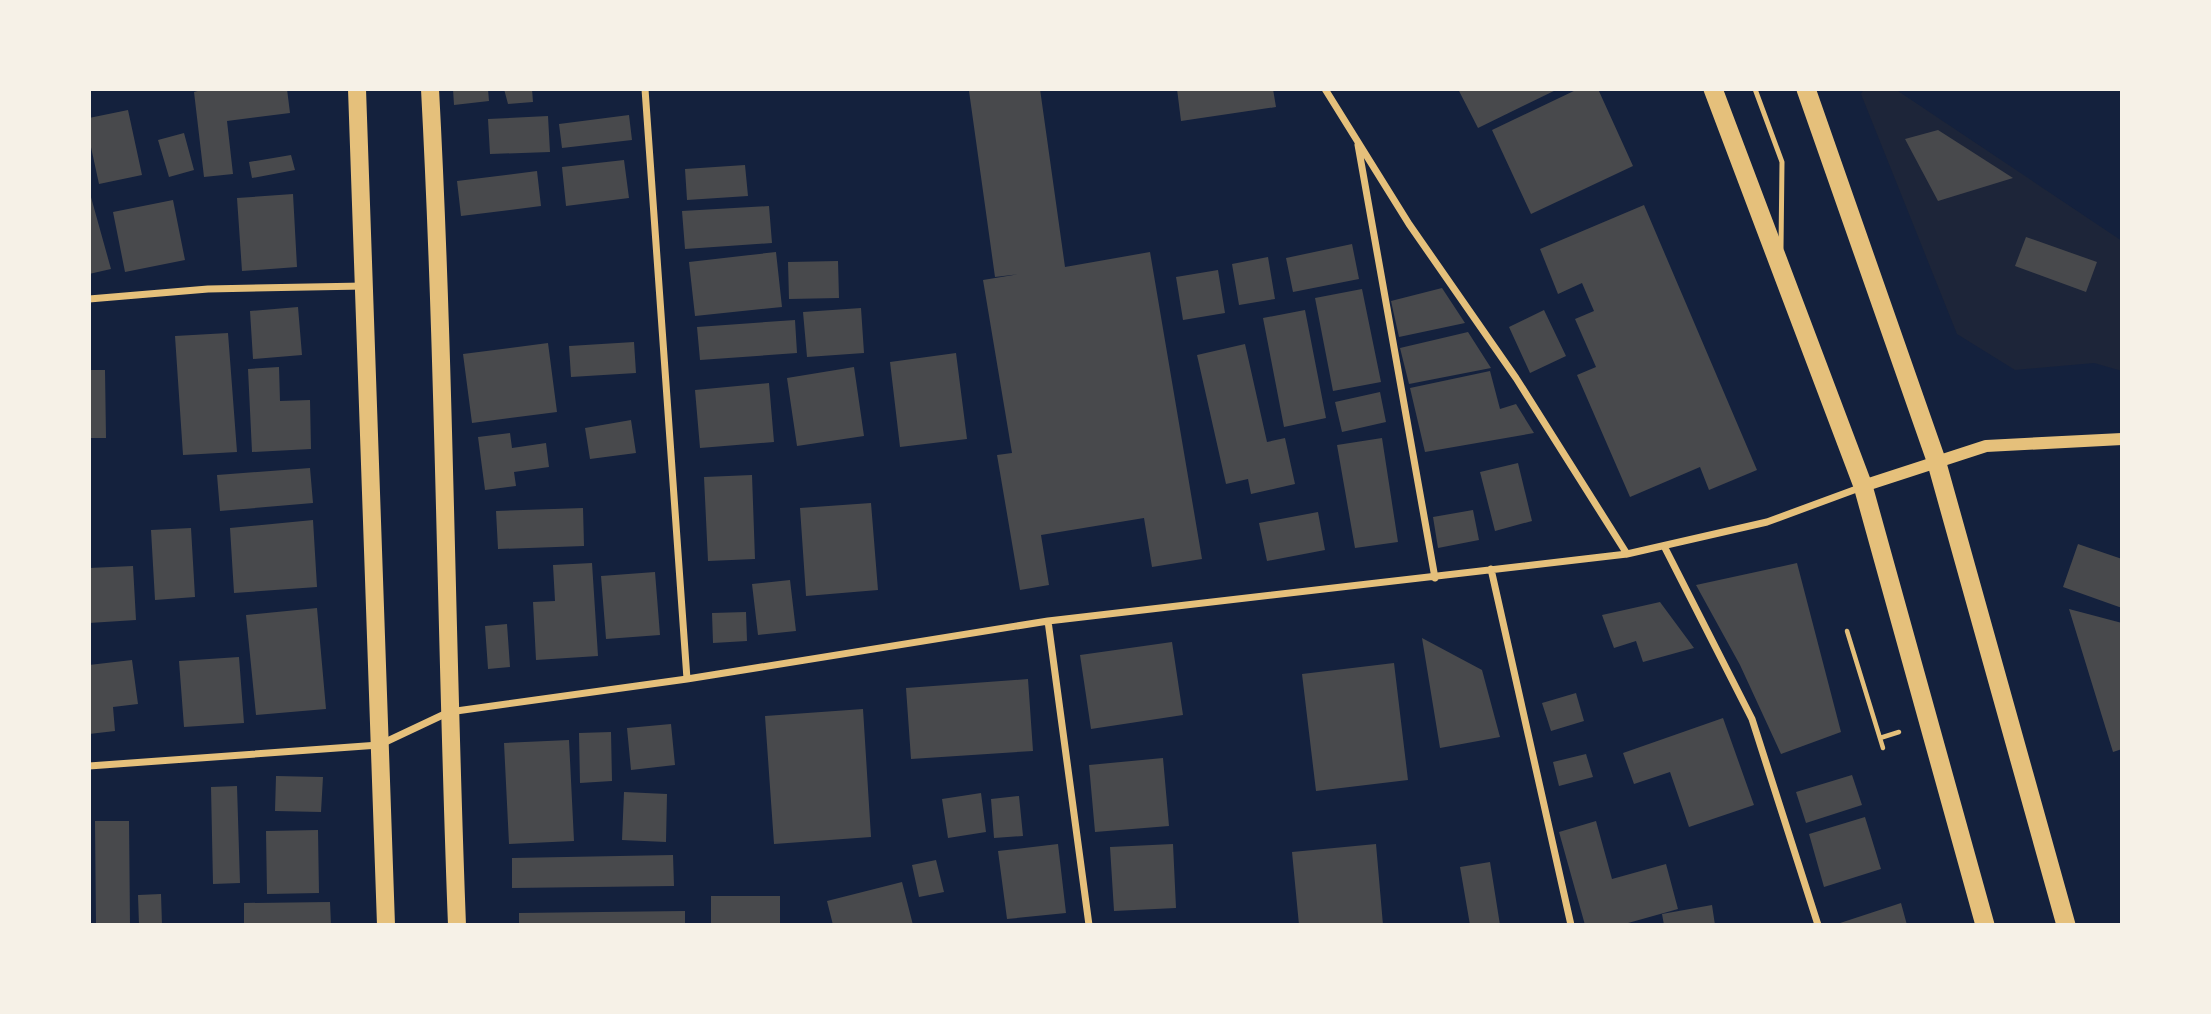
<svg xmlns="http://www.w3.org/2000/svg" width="2211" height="1014" viewBox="0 0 2211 1014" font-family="Barlow,sans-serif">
<rect width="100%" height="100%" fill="#14213d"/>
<path fill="#1d2539" d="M 1864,89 L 1895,89 L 2122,241 L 2122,371 L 2094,363 L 2015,370 L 1957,334 L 1861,94 Z"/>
<path fill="#48494c" d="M 205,89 L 287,89 L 290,113 L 227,121 L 233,174 L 204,177 L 194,92 Z
M 453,89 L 488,89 L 489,101 L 454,105 Z
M 504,89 L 532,89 L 533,102 L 508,104 Z
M 986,89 L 1040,89 L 1065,267 L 1150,252 L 1202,559 L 1152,567 L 1144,518 L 1041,535 L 1049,585 L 1020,590 L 997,455 L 1012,453 L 983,280 L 1019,274 L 995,277 L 969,91 Z
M 1177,89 L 1273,89 L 1276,107 L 1181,121 Z
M 1458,89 L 1558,89 L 1478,128 Z
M 1578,89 L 1598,89 L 1633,166 L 1531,214 L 1492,130 Z
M 128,110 L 142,175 L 99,184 L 89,138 L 89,118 Z
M 629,115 L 632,140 L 562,148 L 559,124 Z
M 548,116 L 550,152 L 490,154 L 488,119 Z
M 1938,130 L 2013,178 L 1938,201 L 1905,139 Z
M 184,133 L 194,170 L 169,177 L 158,140 Z
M 291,155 L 295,170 L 252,178 L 249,162 Z
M 624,160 L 629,198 L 566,206 L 562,167 Z
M 745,165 L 748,196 L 687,200 L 685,169 Z
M 537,171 L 541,206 L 461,216 L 457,181 Z
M 89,190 L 111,269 L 89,274 Z
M 293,194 L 297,267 L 242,271 L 237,198 Z
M 173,200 L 185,260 L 125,272 L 113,212 Z
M 1644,205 L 1757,470 L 1709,490 L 1700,467 L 1630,497 L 1577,375 L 1596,367 L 1575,319 L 1594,311 L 1582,283 L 1558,294 L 1540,249 Z
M 769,206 L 772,243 L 685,249 L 682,211 Z
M 2026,237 L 2097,262 L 2086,292 L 2015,266 Z
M 1352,244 L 1359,279 L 1293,292 L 1286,258 Z
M 776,252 L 782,307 L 695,316 L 689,262 Z
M 1268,257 L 1275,299 L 1239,305 L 1232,264 Z
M 838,261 L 839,298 L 789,299 L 788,262 Z
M 1218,270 L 1225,313 L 1183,320 L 1176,277 Z
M 1442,288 L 1465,323 L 1399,337 L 1391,301 Z
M 1362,289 L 1381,382 L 1333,391 L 1315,298 Z
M 298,307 L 302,355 L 253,359 L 250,311 Z
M 861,308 L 864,353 L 807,357 L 803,312 Z
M 1305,310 L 1326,418 L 1284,427 L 1263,318 Z
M 1544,310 L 1566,356 L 1530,373 L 1509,327 Z
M 795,320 L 797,353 L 700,360 L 697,327 Z
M 1468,332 L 1491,368 L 1409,384 L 1400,348 Z
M 228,333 L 237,452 L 183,455 L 175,336 Z
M 634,342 L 636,373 L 571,377 L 569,346 Z
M 548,343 L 557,412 L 472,423 L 463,354 Z
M 1245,344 L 1267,442 L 1285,438 L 1295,484 L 1251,494 L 1248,479 L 1226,484 L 1197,355 Z
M 956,353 L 967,439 L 900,447 L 890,362 Z
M 279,367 L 280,401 L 310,400 L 311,449 L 252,452 L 248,369 Z
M 854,367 L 864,436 L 797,446 L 787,378 Z
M 89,370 L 105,370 L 106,438 L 89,438 Z
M 1490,371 L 1500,409 L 1516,404 L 1534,433 L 1425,452 L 1410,388 Z
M 769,383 L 774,442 L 700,448 L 695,390 Z
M 1380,392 L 1386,422 L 1342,432 L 1335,402 Z
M 631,420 L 636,453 L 590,459 L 585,428 Z
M 510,433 L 512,448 L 546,443 L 549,467 L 514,472 L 516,486 L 485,490 L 478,437 Z
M 1382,438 L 1398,542 L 1355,548 L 1337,445 Z
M 1518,463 L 1532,521 L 1495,531 L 1480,472 Z
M 310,468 L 313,503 L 220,511 L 217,475 Z
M 752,475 L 755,559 L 708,561 L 704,477 Z
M 871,503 L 878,590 L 806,596 L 800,508 Z
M 583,508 L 584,546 L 498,549 L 496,511 Z
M 1473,510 L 1479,540 L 1438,548 L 1433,517 Z
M 1318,512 L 1325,550 L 1267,561 L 1259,523 Z
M 313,520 L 317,587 L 234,593 L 230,528 Z
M 191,528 L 195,597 L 155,600 L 151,530 Z
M 2078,544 L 2122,559 L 2122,608 L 2063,587 Z
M 592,563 L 598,656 L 536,660 L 533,602 L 555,601 L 553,565 Z
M 1797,563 L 1841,732 L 1781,754 L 1740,665 L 1696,585 Z
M 133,566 L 136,620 L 89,623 L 89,568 Z
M 655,572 L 660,635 L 606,639 L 601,576 Z
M 790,580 L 796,631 L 758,635 L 752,584 Z
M 1660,602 L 1694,648 L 1643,662 L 1636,641 L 1614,648 L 1602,615 Z
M 317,608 L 326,709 L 256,715 L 246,615 Z
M 2069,609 L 2122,623 L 2122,749 L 2113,752 Z
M 746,612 L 747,641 L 713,643 L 712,613 Z
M 507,624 L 510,667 L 488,669 L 485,626 Z
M 1422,638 L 1482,670 L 1500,737 L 1440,748 Z
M 1172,642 L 1183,715 L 1091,729 L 1080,655 Z
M 239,657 L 244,723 L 184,727 L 179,661 Z
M 132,660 L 138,704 L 113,707 L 115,731 L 89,734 L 89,665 Z
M 1394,663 L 1408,780 L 1316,791 L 1302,674 Z
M 1028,679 L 1033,751 L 911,759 L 906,688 Z
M 1576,693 L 1584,721 L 1551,731 L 1542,703 Z
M 863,709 L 871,837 L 774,844 L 765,716 Z
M 1723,718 L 1754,805 L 1689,827 L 1670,772 L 1634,784 L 1623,753 Z
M 671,724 L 675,765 L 631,770 L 627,728 Z
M 611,732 L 612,781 L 580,783 L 579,733 Z
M 569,740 L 574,841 L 509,844 L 504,743 Z
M 1586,754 L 1593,777 L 1559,786 L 1553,762 Z
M 1163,758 L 1169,826 L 1095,832 L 1089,765 Z
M 1852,775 L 1862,805 L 1806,823 L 1796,792 Z
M 276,776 L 323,777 L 321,812 L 275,811 Z
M 237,786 L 240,883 L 213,884 L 211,787 Z
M 624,792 L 667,794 L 666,842 L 622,840 Z
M 981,793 L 986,832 L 948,838 L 942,799 Z
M 1019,796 L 1023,836 L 994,838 L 991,799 Z
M 1865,817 L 1881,869 L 1824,887 L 1809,834 Z
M 95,821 L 129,821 L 130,925 L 96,925 Z
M 1596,821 L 1612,879 L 1666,864 L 1678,909 L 1621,925 L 1585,925 L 1559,832 Z
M 318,830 L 319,893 L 267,894 L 266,831 Z
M 1058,844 L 1066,913 L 1007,919 L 998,851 Z
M 1173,844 L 1176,908 L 1114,911 L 1110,847 Z
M 1376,844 L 1383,925 L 1299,925 L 1292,852 Z
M 673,855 L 674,886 L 512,888 L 512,858 Z
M 936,860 L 944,892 L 919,897 L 912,865 Z
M 1490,862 L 1500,925 L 1470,925 L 1460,867 Z
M 902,882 L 913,925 L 833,925 L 827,901 Z
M 161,894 L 162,925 L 139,925 L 138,895 Z
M 711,896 L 780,896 L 780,925 L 711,925 Z
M 330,902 L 331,925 L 244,925 L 244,903 Z
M 1901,903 L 1907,925 L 1837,925 L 1837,924 Z
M 1712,905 L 1715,925 L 1664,925 L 1662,914 Z
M 685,911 L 685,925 L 519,925 L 519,913 Z"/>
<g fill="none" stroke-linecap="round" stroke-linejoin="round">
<path stroke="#e5c07b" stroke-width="4.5" d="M 1847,631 L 1883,748
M 1880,738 L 1899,732"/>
<path stroke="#e5c07b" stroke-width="5" d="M 1755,89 L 1782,162 L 1781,248"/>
<path stroke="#e5c07b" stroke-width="7" d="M 645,89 L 687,679
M 1325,89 L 1409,224 L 1516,378 L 1627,554
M 1358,145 L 1435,578
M 89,299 L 208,289 L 364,286
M 1664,546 L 1752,719 L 1818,925
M 1491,569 L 1571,925
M 1048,621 L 1089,925
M 89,766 L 379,745 L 449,712 L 687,679 L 1048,621 L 1627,554 L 1767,522 L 1862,487"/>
<path stroke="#e5c07b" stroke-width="12" d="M 1863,486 L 1986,446 L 2122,439"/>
<path stroke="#e5c07b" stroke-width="18" d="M 357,89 L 386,925
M 430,89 C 445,368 446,646 457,925"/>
<path stroke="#e5c07b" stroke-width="19" d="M 1713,89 L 1863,486 L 1985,925
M 1806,89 L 1936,460 L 2066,925"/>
</g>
<rect width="2211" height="1014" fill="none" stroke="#f6f1e7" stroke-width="182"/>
</svg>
